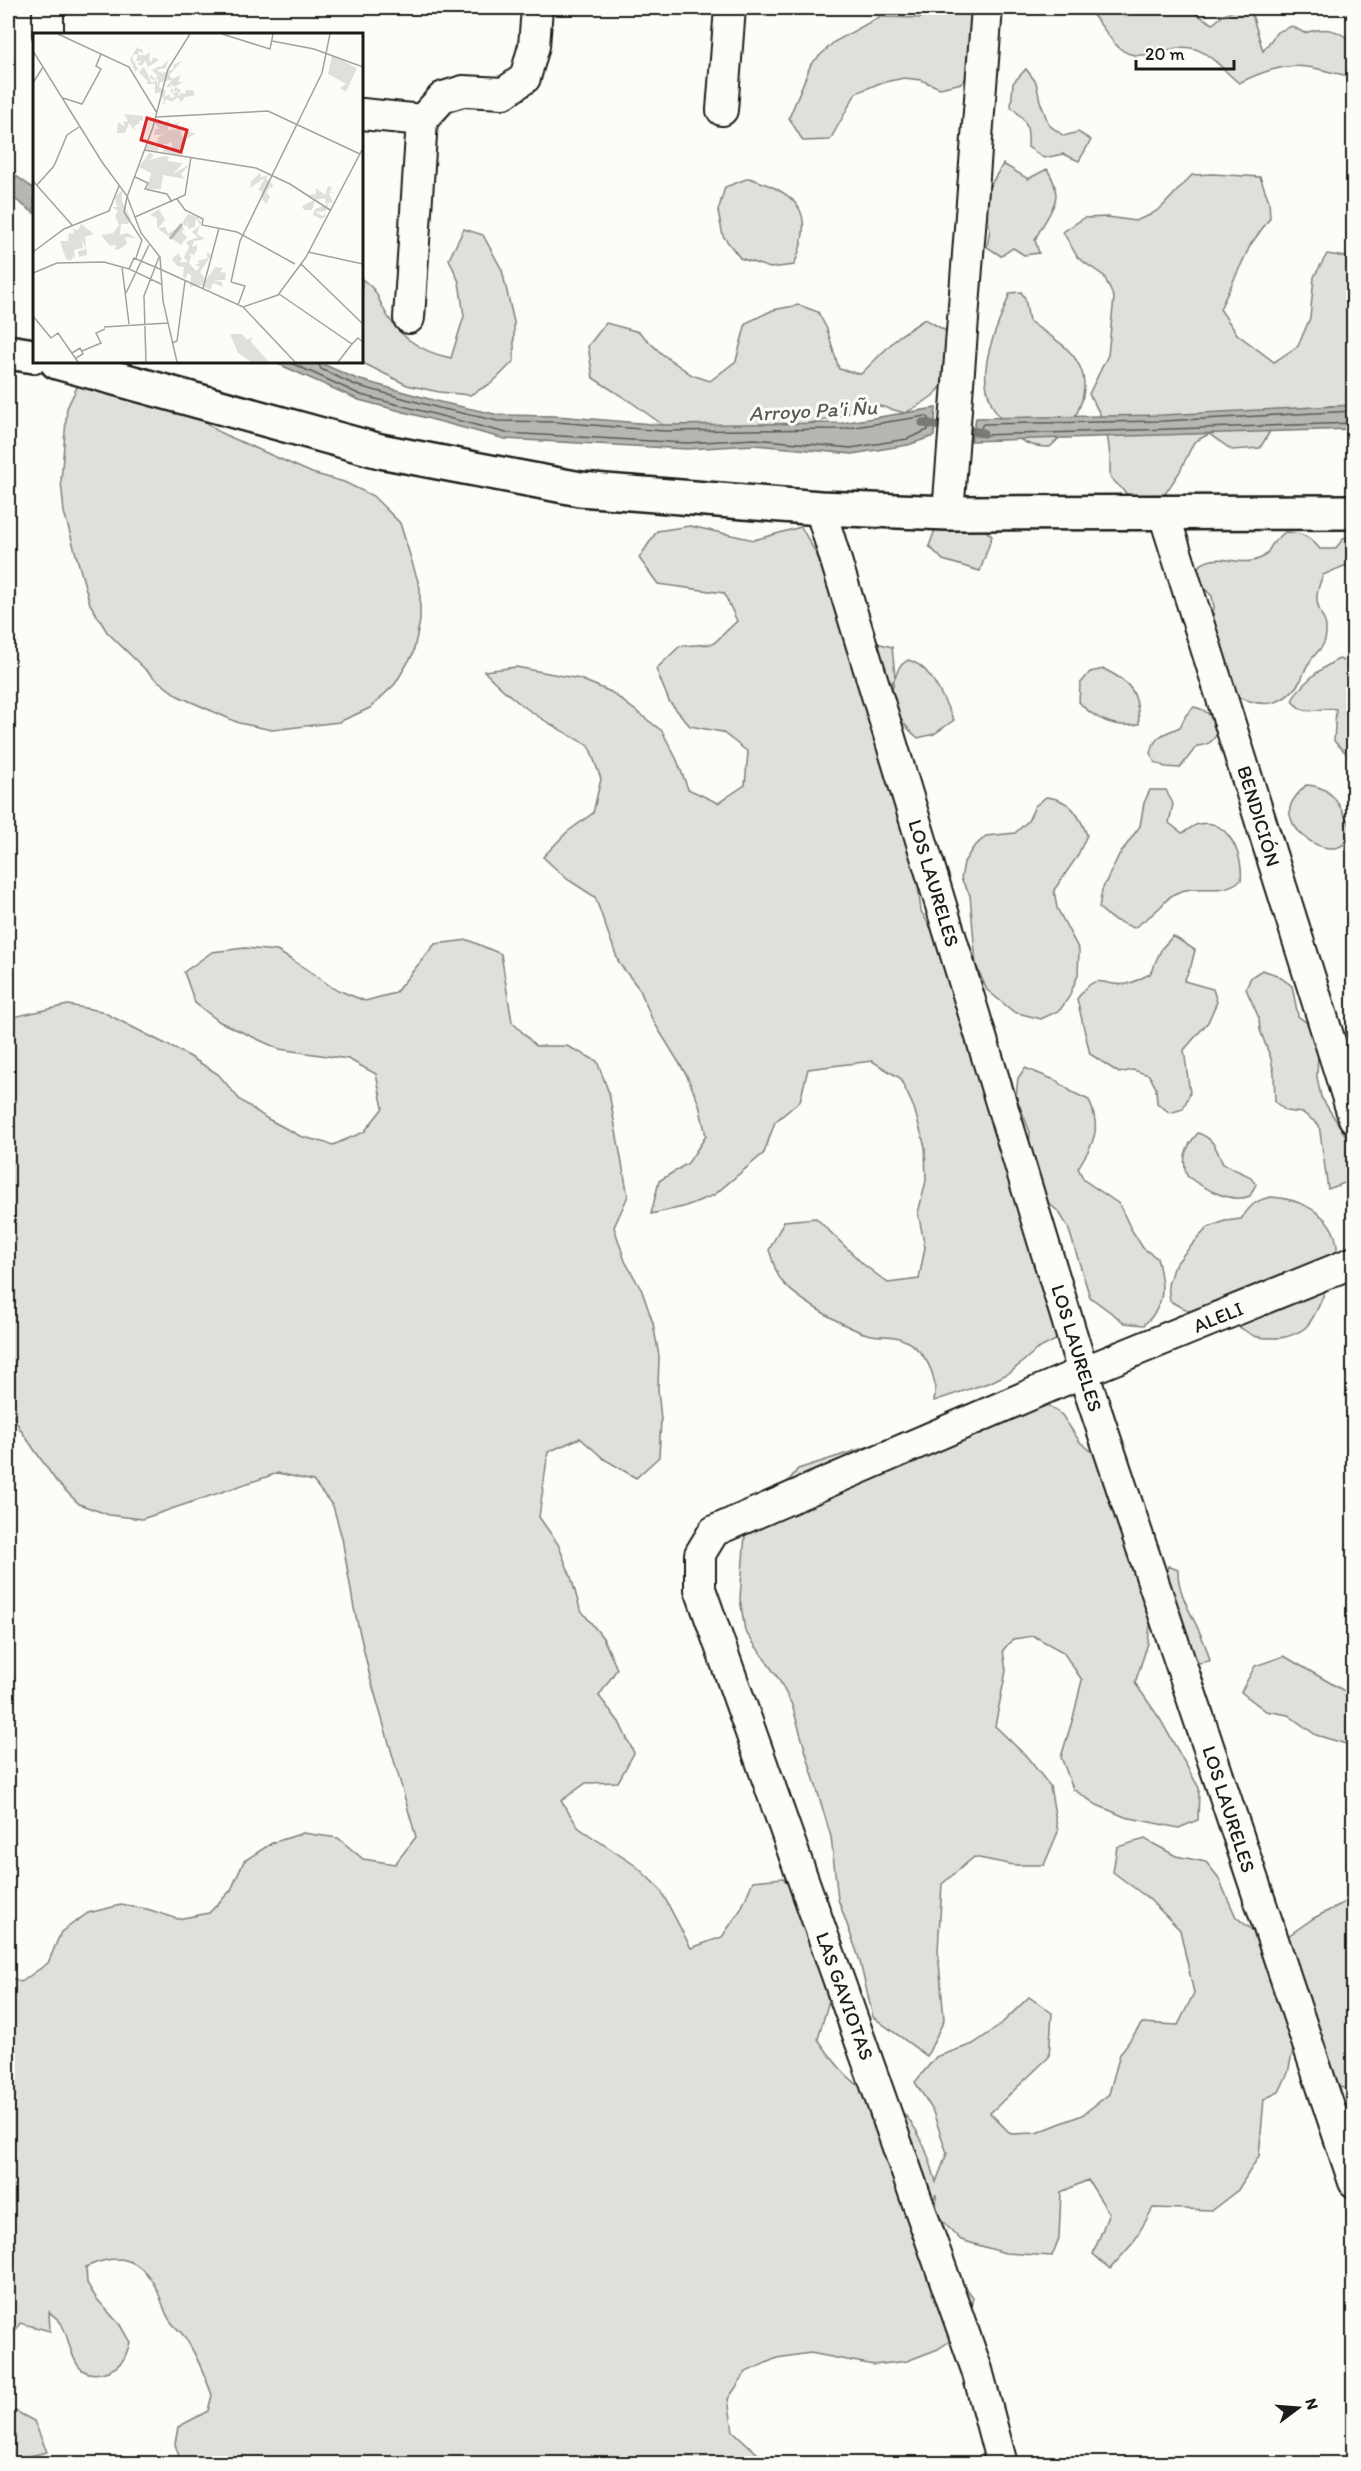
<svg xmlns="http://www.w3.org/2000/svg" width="1361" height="2471" viewBox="0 0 1361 2471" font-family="Itim,sans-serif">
<rect width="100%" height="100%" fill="#fdfcf7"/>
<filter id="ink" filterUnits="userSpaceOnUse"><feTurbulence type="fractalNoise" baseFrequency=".0167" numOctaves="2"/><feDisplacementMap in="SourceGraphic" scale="12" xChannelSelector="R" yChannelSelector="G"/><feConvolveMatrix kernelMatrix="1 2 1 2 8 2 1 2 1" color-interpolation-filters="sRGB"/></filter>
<g filter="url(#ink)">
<path fill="#e0dfdb" stroke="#7e7e7c" stroke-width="1.5" d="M 926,8 L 972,8 L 978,17 L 983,57 L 962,83 L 940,88 L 921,80 L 904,78 L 880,83 L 856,93 L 830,140 L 803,141 L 789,118 L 811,64 L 834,42 L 879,17 L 921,18 Z
M 1085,8 L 1188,9 L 1213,24 C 1226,12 1232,8 1251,11 L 1263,51 L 1277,32 L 1292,26 L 1304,33 C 1325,27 1337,28 1353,43 L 1353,76 C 1338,75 1323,69 1307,67 C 1283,64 1261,72 1239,83 C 1225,72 1212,54 1195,49 C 1174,42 1152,60 1130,54 C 1110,48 1102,19 1085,8 Z
M 1026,69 L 1036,82 L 1040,101 L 1049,125 L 1064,136 L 1078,132 L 1091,140 L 1079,161 L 1063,154 L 1044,158 L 1028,147 C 1029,127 1027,120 1011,107 L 1013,83 Z
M 1003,164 L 1028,179 L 1047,169 C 1067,201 1049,210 1035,240 L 1039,253 L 1024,255 L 1013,248 L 1001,256 L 987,247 L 990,229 L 986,210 L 988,189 Z
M 1213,174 L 1260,177 L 1269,201 L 1270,218 L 1251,244 L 1220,309 L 1237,334 L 1274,362 L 1298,346 L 1310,318 L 1314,277 L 1327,254 L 1353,258 L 1353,403 L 1351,406 L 1329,406 L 1275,423 L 1260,448 L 1232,450 L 1209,434 L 1194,442 L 1179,473 L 1163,497 L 1128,495 L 1110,477 C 1111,443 1107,423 1089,394 L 1108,355 L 1114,298 L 1104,276 L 1078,258 L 1063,232 L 1084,218 L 1108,217 L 1135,221 L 1150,215 L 1162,207 L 1192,175 Z
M 749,178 C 800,194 816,213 794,265 L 770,268 L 740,258 L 723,236 L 718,211 L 725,187 Z
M 464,229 L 483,235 L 502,270 L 514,322 L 514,361 L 492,383 L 470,395 L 439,392 L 407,385 L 361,362 L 362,279 C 377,291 375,291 383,308 C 397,336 421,352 451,358 L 464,316 L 459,282 L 449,259 Z
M 1021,292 L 1025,298 L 1029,321 C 1041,330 1055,338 1066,348 C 1101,381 1079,420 1050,447 C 1029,447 1020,442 1006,426 C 967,381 993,341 1010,293 Z
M 799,305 L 818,312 L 827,329 L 839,369 L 861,374 L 899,336 L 925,319 L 946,331 C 954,379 948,390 905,413 L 876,405 L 825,420 L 772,431 L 663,425 L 631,402 L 593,378 L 588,346 L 606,323 L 639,332 L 662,354 L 692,375 L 710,381 L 736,361 L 746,323 L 773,310 Z
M 79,383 L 194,415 L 221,433 L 312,473 L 344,482 L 373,496 L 400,523 L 420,588 L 420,621 L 413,654 L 395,684 L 370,708 L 339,722 L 272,730 L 239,723 L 178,696 L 153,677 L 107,632 L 90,604 L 64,512 L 61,481 L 67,408 Z
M 951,523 L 978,525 L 992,536 L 980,571 L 943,560 L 929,546 L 935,530 Z
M 690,526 L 754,540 L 801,527 L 817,555 L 838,617 L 862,639 L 892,647 L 895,677 L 900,666 L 908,660 C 932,665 943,701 954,720 L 934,734 L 918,738 C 906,728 892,711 892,694 C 891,689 894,684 894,680 L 875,702 L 930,851 L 917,879 L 921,911 L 954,969 L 1065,1335 L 1036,1350 L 1011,1372 L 991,1382 L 934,1401 C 939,1375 924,1347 899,1338 C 889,1335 877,1337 867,1334 C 846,1328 794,1298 781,1280 C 775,1272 773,1260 769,1250 L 784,1221 L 816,1218 L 863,1264 L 888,1283 L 919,1279 L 925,1247 L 918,1213 L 926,1181 L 925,1147 L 914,1108 L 900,1078 L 872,1061 L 808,1069 L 800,1101 L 775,1122 L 764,1153 L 714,1195 L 683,1207 L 651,1214 L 659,1181 L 688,1163 L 706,1136 L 699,1104 L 686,1074 L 652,1019 L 640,990 L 619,963 L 595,897 L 567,879 L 543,857 L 567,832 L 593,813 L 601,779 L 589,746 C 546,722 519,708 484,671 L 516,667 L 580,679 L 611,692 L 662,731 L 677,760 L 688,789 L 718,803 L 745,785 L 748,752 L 722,732 L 690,726 L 669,701 L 656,669 L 680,646 L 713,644 L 737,621 L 724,593 L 658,584 L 639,558 L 657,531 Z
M 1285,532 C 1303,533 1309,536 1320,549 L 1335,549 L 1343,539 L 1353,533 L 1353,566 L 1344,566 L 1323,575 C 1317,590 1314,599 1321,614 C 1323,618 1326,623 1326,627 C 1327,649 1318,648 1309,663 C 1305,668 1304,674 1301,680 C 1281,711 1258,707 1229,693 L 1210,646 L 1214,607 L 1212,596 L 1199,583 L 1194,571 C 1216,546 1239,571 1263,557 C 1268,554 1270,546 1274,542 C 1277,538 1282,535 1285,532 Z
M 1339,659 L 1353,665 L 1353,760 L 1334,741 L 1336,709 C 1318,706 1307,719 1292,701 C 1299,685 1322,667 1339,659 Z
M 1104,669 C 1132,683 1138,692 1139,724 C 1116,729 1094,719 1079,702 L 1080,684 L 1090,672 Z
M 1194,707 C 1209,710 1213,718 1218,732 C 1213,742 1208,745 1197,746 L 1180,768 L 1165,767 L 1155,762 L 1150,753 C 1157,733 1163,735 1180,727 L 1186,715 Z
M 1306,785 C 1334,786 1339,806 1351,827 C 1350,831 1349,837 1347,841 C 1330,862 1286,832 1290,808 C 1291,799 1301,791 1306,785 Z
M 1150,790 L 1166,790 L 1173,804 L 1169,823 L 1182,833 C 1187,831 1193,825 1199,824 C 1228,817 1244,857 1241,880 C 1219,897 1197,882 1174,894 C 1167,898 1162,906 1157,910 C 1150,917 1141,922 1134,928 L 1112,919 L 1099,908 L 1102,890 L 1118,857 L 1140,826 L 1144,803 Z
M 1046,797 C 1070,799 1079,814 1087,835 L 1077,857 L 1054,890 L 1057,908 L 1079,950 L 1078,975 L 1069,997 L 1060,1010 L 1041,1019 L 1014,1012 L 987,990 L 976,965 L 970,895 L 961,879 L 964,862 L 973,848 L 986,836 L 1015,833 L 1028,821 L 1035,806 Z
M 1173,936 L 1195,950 L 1191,966 L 1184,981 L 1213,989 L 1217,1002 L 1208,1022 L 1184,1050 L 1190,1093 L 1183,1109 L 1170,1113 L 1157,1103 L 1156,1088 L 1149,1075 L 1133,1070 L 1119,1073 L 1090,1054 L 1077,999 C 1099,968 1100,988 1127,984 C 1135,982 1143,977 1150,974 L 1162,948 Z
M 468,940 L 501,954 L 512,1022 L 536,1046 L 567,1046 L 597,1061 L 609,1093 L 628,1196 L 614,1227 L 625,1261 L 642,1291 L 653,1323 L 659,1356 L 658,1389 L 661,1420 L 659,1457 L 636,1478 L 604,1459 L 580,1438 L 548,1452 L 539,1517 L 558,1544 L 571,1577 L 580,1609 L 603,1638 L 617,1669 L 599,1696 L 619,1722 L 634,1753 L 618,1782 L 586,1783 L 561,1801 L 579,1828 L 636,1866 L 660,1889 L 691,1948 L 722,1937 L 741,1909 L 753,1881 L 783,1878 L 809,1906 L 822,1938 L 828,2004 L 818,2039 C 831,2058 845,2077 865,2090 C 877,2097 891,2102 901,2111 C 920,2128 930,2159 936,2182 L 947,2153 L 932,2109 L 915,2082 L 936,2057 L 973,2044 L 998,2027 L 1029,1997 L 1052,2013 L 1049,2057 L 990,2113 L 1011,2134 L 1036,2133 L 1082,2115 L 1109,2094 L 1120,2054 L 1142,2023 L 1178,2025 L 1194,1993 L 1180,1930 L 1149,1899 L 1113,1872 L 1117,1847 L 1145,1839 L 1176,1856 L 1206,1862 L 1218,1877 L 1236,1917 L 1276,1949 L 1297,2030 L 1288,2073 L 1279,2092 L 1264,2099 L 1259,2156 L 1238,2190 L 1212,2210 L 1153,2208 L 1133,2243 L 1110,2269 L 1093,2254 L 1109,2213 L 1088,2180 L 1061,2192 L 1059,2238 L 1052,2256 L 1005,2253 L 961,2240 L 937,2216 L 936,2194 L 918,2231 L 973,2297 L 966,2330 L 938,2349 L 907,2361 L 874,2365 L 810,2353 L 777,2358 L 746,2372 L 728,2399 L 733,2431 L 758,2454 L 782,2463 L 181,2463 L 175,2444 L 178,2427 L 208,2411 L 212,2395 C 205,2376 196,2353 184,2336 C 180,2331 175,2327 171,2322 C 164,2313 162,2299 156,2288 C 139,2256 117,2253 86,2267 L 87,2283 L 96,2298 L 120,2325 L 130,2342 C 126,2357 122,2367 105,2372 C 70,2382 73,2345 62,2325 C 60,2320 53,2316 49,2312 L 50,2331 L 20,2323 L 8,2344 L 8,1976 L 21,1982 L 48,1963 L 61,1932 L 88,1913 L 121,1905 L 147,1909 L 178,1919 L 209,1913 L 231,1890 L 244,1861 L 272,1843 L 303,1833 L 338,1838 L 363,1859 L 395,1864 L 416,1837 L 370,1677 L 354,1608 L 342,1538 L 333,1506 L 313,1481 L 278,1473 L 142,1519 L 109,1515 L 79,1504 L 56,1481 L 20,1429 L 8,1406 L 8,1018 L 68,1005 L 101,1011 L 189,1056 L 218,1074 L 240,1100 L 268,1119 L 300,1136 L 333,1145 L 364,1132 L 383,1108 L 376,1074 L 348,1059 L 279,1049 L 220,1022 L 195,1003 L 184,972 L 212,952 L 245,948 L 277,951 L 305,968 L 333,988 L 365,1001 L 395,993 L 435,944 Z
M 1262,970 L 1277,975 L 1292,986 L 1298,1016 L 1311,1026 L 1318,1050 L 1317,1077 L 1321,1097 L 1353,1147 L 1353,1180 L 1328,1189 L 1319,1125 L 1303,1113 L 1286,1111 L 1275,1102 L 1274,1073 L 1271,1059 L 1260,1030 L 1259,1018 L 1246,989 L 1251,977 Z
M 1025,1068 L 1057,1081 L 1072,1092 L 1089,1100 C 1102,1130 1094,1142 1078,1168 L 1084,1180 L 1119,1204 L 1131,1229 L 1143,1248 L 1157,1258 C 1164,1286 1167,1304 1144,1325 L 1125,1323 L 1090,1297 L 1068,1227 L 1059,1212 L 1042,1198 L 1029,1149 L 1030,1132 L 1016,1096 L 1018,1078 Z
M 1198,1133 C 1215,1139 1216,1149 1223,1164 L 1249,1176 L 1256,1184 L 1250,1196 C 1231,1204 1203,1188 1187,1176 C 1181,1158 1186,1146 1198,1133 Z
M 1271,1197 C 1299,1198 1335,1215 1337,1247 C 1338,1263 1317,1316 1306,1327 C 1302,1331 1291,1336 1285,1337 C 1278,1339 1261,1338 1254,1336 C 1247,1333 1241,1327 1234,1324 C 1212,1315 1190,1314 1170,1301 L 1168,1285 L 1173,1268 L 1183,1255 L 1207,1228 L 1225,1221 L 1241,1219 C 1250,1206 1255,1200 1271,1197 Z
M 1043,1402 L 1062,1415 L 1080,1442 L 1117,1472 L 1159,1546 L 1148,1643 L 1135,1683 L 1160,1719 L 1199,1788 L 1198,1820 L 1179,1828 L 1125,1817 L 1097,1805 L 1073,1789 L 1061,1757 L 1073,1718 L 1082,1680 L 1063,1652 L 1034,1636 L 1013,1639 L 1003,1650 L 1006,1671 L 995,1726 L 1027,1757 L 1050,1786 L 1058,1832 L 1044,1865 L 1014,1865 L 974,1857 L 942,1884 L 938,1950 L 944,2020 L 927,2056 L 873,2017 L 859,1958 L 838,1899 L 831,1837 L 792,1705 L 778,1678 L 745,1631 L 740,1598 L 745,1535 L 798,1469 L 879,1443 L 923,1443 Z
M 1168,1566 L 1178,1570 C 1177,1600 1204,1630 1210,1661 L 1198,1663 L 1179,1659 L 1165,1588 Z
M 1284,1656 L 1353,1696 L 1353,1746 L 1316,1735 L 1288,1715 L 1266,1711 L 1241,1692 L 1255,1666 Z
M 1353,1898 L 1353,2093 L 1335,2084 L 1285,1938 L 1314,1918 Z
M 8,2407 L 34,2421 L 47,2452 L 8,2461 Z"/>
<path fill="#b7b6b2" stroke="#797876" stroke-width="1.5" d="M 8,170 L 34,189 L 34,213 L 8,194 Z
M 274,362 L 318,362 L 357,379 L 440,402 L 499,415 L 557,416 L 663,425 L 842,423 L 936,408 L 934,436 L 908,445 L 852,454 L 754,445 L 687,449 L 505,439 L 359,400 Z
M 1353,405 L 1353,429 L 971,441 L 976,418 L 1163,415 Z"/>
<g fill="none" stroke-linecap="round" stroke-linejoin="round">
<path stroke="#5a5a58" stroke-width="1.5" d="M 289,362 L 361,395 L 506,433 L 687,443 L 755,439 L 851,448 L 907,439 L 928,430 L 929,418 L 926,416 L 842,429 L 663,431 L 557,422 L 498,421 L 439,408 L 355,385 L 321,369 L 318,362
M 1354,411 L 1163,421 L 983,424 L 979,432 L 982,435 L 1354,423"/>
<path stroke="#797876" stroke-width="9" d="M 923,423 L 983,433"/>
<defs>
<path id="street" d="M 48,34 L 48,8
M 722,110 L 730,8
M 362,114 L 422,120
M 409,318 L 422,120 L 443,97 L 463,91 L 504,93 L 525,78 L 534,46 L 537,8
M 820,508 L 1083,1372 L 1354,2182
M 948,513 L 987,8
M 1164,514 L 1354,1118
M 1002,2464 L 977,2370 L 700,1589 L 700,1554 L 714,1531 L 1083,1372 L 1354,1262"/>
<path id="secondary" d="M 8,352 L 34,356
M 57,362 L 380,451 L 580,489 L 820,508 L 948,513 L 1354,512"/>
</defs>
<use href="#street" stroke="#1c1c1c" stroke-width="34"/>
<use href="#secondary" stroke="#1c1c1c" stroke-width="38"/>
<use href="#street" stroke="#fdfcf7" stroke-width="30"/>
<use href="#secondary" stroke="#fdfcf7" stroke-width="33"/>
</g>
</g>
<g text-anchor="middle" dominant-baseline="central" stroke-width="6" stroke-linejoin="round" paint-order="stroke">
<g font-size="20" fill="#1c1c1c" stroke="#fdfcf7">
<text transform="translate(1259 816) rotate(73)">BENDICIÓN</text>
<text transform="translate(934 883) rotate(73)">LOS LAURELES</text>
<text transform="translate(1218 1317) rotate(-22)">ALELI</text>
<text transform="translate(1077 1348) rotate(73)">LOS LAURELES</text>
<text transform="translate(1229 1809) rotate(72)">LOS LAURELES</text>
<text transform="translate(845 1996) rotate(70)">LAS GAVIOTAS</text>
</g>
<g font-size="21" font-style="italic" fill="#5a5a58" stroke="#fdfcf7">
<text transform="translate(813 410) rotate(-3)">Arroyo Pa'i Ñu</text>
</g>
</g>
<g transform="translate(33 33)">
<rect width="330" height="330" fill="#fdfcf7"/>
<path d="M 105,13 L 105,16 L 109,16 L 110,20 L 106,18 L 105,22 L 112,22 L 107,26 L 117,19 L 116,27 L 119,29 L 120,24 L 126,27 L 115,34 L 112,27 L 109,33 L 104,31 L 109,28 L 103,28 L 105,22 L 101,21 L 99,25 L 105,36 L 102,39 L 97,26 ZM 299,22 L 324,35 L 313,59 L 307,55 L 313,51 L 295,41 ZM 135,27 L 133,35 L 123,37 L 129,40 L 140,36 L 141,32 L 137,33 L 149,28 L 136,42 L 139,46 L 148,42 L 145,49 L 150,49 L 142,54 L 137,51 L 140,58 L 138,61 L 138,54 L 133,54 L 139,47 L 127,49 L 126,54 L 133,58 L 131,64 L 136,61 L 138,65 L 142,64 L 140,60 L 146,58 L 140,58 L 143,54 L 148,57 L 145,61 L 147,64 L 147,60 L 154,61 L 152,60 L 153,57 L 160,57 L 162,62 L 152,64 L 147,70 L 142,70 L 148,69 L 145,64 L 139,69 L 133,66 L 132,70 L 128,72 L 132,68 L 126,59 L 122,61 L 122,51 L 113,51 L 115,49 L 106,39 L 111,34 L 119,50 L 123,47 L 125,52 L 125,46 L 120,47 L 117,45 L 118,41 L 121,46 L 125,43 L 119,37 L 127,33 L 123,29 L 128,34 ZM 91,81 L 110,83 L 110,87 L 104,89 L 108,90 L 101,93 L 102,98 L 96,90 L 92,100 L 84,100 L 85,89 L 92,94 L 90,89 L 95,88 ZM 126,86 L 128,92 L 136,87 L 135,97 L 145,96 L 141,92 L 147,88 L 145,93 L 153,94 L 147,96 L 150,107 L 154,98 L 162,101 L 153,106 L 151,116 L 146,115 L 148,122 L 130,119 L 131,115 L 139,117 L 139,109 L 126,113 L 125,118 L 111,116 L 116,110 L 123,114 L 125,104 L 130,102 L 121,102 L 122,96 L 126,96 L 122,90 ZM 117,119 L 121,123 L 116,127 L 131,123 L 136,124 L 134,128 L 150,130 L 140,141 L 157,131 L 148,141 L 152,146 L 130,142 L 128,156 L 114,156 L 118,140 L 106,134 ZM 227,140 L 228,144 L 236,142 L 233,145 L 240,152 L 238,156 L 237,153 L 232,163 L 234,160 L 237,164 L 233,171 L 228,164 L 229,158 L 225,157 L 232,145 L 217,155 L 218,148 ZM 295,153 L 299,155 L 296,160 L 304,158 L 296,161 L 300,169 L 293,171 L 295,172 L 293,178 L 282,179 L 290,183 L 293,180 L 292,184 L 288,186 L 280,182 L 282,176 L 293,172 L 292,165 L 282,167 L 279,177 L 271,177 L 269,173 L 283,166 L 275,162 L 283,161 L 283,155 L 292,162 ZM 89,157 L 89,168 L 98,186 L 95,191 L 88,191 L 87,202 L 94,200 L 103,205 L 92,204 L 94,211 L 85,217 L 81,216 L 84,212 L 77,213 L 68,202 L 80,200 L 86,192 L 82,183 L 85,178 L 79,174 L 84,174 L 82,164 ZM 126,176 L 132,187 L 125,195 L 132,194 L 135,201 L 148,192 L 151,195 L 149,199 L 154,204 L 148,212 L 124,195 L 124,185 L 117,182 ZM 155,181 L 164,184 L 168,189 L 164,201 L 172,206 L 161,208 L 159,214 L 164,212 L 164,217 L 161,222 L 155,220 L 158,223 L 156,230 L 163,238 L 167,234 L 162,232 L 167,230 L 164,228 L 175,225 L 173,220 L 179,221 L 167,239 L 173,247 L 182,234 L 190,235 L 187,239 L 193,240 L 192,247 L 181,247 L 189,249 L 190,254 L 180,250 L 177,257 L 169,252 L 157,254 L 158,242 L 154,240 L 153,246 L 150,244 L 151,234 L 144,233 L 139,226 L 145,220 L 149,226 L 146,229 L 155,229 L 151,224 L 156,214 L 153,209 L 165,204 L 159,199 L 167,192 L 163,185 L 162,194 L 155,196 L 155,186 L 154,194 L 149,190 ZM 48,191 L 61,201 L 52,204 L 54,222 L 46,224 L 45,218 L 53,216 L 49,207 L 50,215 L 41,217 L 42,226 L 40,223 L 38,228 L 33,226 L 27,208 L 35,208 L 36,200 L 41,201 L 40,196 L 45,197 ZM 197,301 L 209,301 L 214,307 L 219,304 L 218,309 L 236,329 L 218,329 L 205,320 Z" fill="#e0dfdb"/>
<path fill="none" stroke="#b7b6b2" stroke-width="3" d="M 137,206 L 149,191"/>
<path fill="none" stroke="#a3a29f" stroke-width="1.5" d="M 25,1 L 96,34 L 124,80M 189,1 L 237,16 L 240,1M 239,8 L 281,16 L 330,34M 0,18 L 69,129 L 94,163 L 108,200 L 127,224 L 130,268 L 144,329M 0,50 L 10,34M 30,65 L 49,71 L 68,36 L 63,33 L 68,21M 123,84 L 235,78 L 327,121M 111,117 L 223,135 L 257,151 L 297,177M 102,144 L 115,150 L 112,156 L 134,161 L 139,169M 0,148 L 39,192M 4,152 L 21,133 L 34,102 L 46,94M 94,164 L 91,179 L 109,207 L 103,225M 94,164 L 120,94 L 135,36 L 157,1M 144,166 L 152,177 L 170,186 L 169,192 L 204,199 L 262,231M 102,184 L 152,162 L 158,124M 0,219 L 31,196 L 76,178 L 86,153M 275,219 L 330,231M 268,231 L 330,291M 89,234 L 96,291M 129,237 L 210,274 L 245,262 L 273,224 L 330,115M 0,240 L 24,230 L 71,229 L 96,236M 198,249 L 207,208 L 289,40 L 297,1M 198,249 L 212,253 L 205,272M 128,251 L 96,236 L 101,225 L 129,237M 170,255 L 186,195M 93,260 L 116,212M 246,261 L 319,311 L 325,305 L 330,309M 210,274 L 262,329M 0,283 L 18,305 L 25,300 L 45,329M 71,294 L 135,290M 139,310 L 144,308 L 152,248M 49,318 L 68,310 L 63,300 L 72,296M 39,320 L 47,315 L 50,321 L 43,325M 113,329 L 111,263 L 126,224M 305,329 L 319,311"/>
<path fill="#d62828" fill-opacity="0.15" stroke="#d62828" stroke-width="3" d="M 114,85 L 154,97 L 148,119 L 108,107 Z"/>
<rect width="330" height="330" fill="none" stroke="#1c1c1c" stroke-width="3"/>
</g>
<rect width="1361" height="2471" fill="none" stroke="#fdfcf7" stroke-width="30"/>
<rect x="15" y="15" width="1331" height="2441" fill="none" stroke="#1c1c1c" stroke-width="2" filter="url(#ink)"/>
<g transform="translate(1298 2408) rotate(74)" stroke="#fdfcf7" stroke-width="4.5" paint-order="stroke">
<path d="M0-4.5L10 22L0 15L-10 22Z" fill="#1c1c1c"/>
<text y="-9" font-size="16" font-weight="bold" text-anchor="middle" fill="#1c1c1c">N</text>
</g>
<path d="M1136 60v9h98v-9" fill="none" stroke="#1c1c1c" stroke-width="3"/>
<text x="1145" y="60" font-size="18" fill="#1c1c1c" stroke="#fdfcf7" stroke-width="4.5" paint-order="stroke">20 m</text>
</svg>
